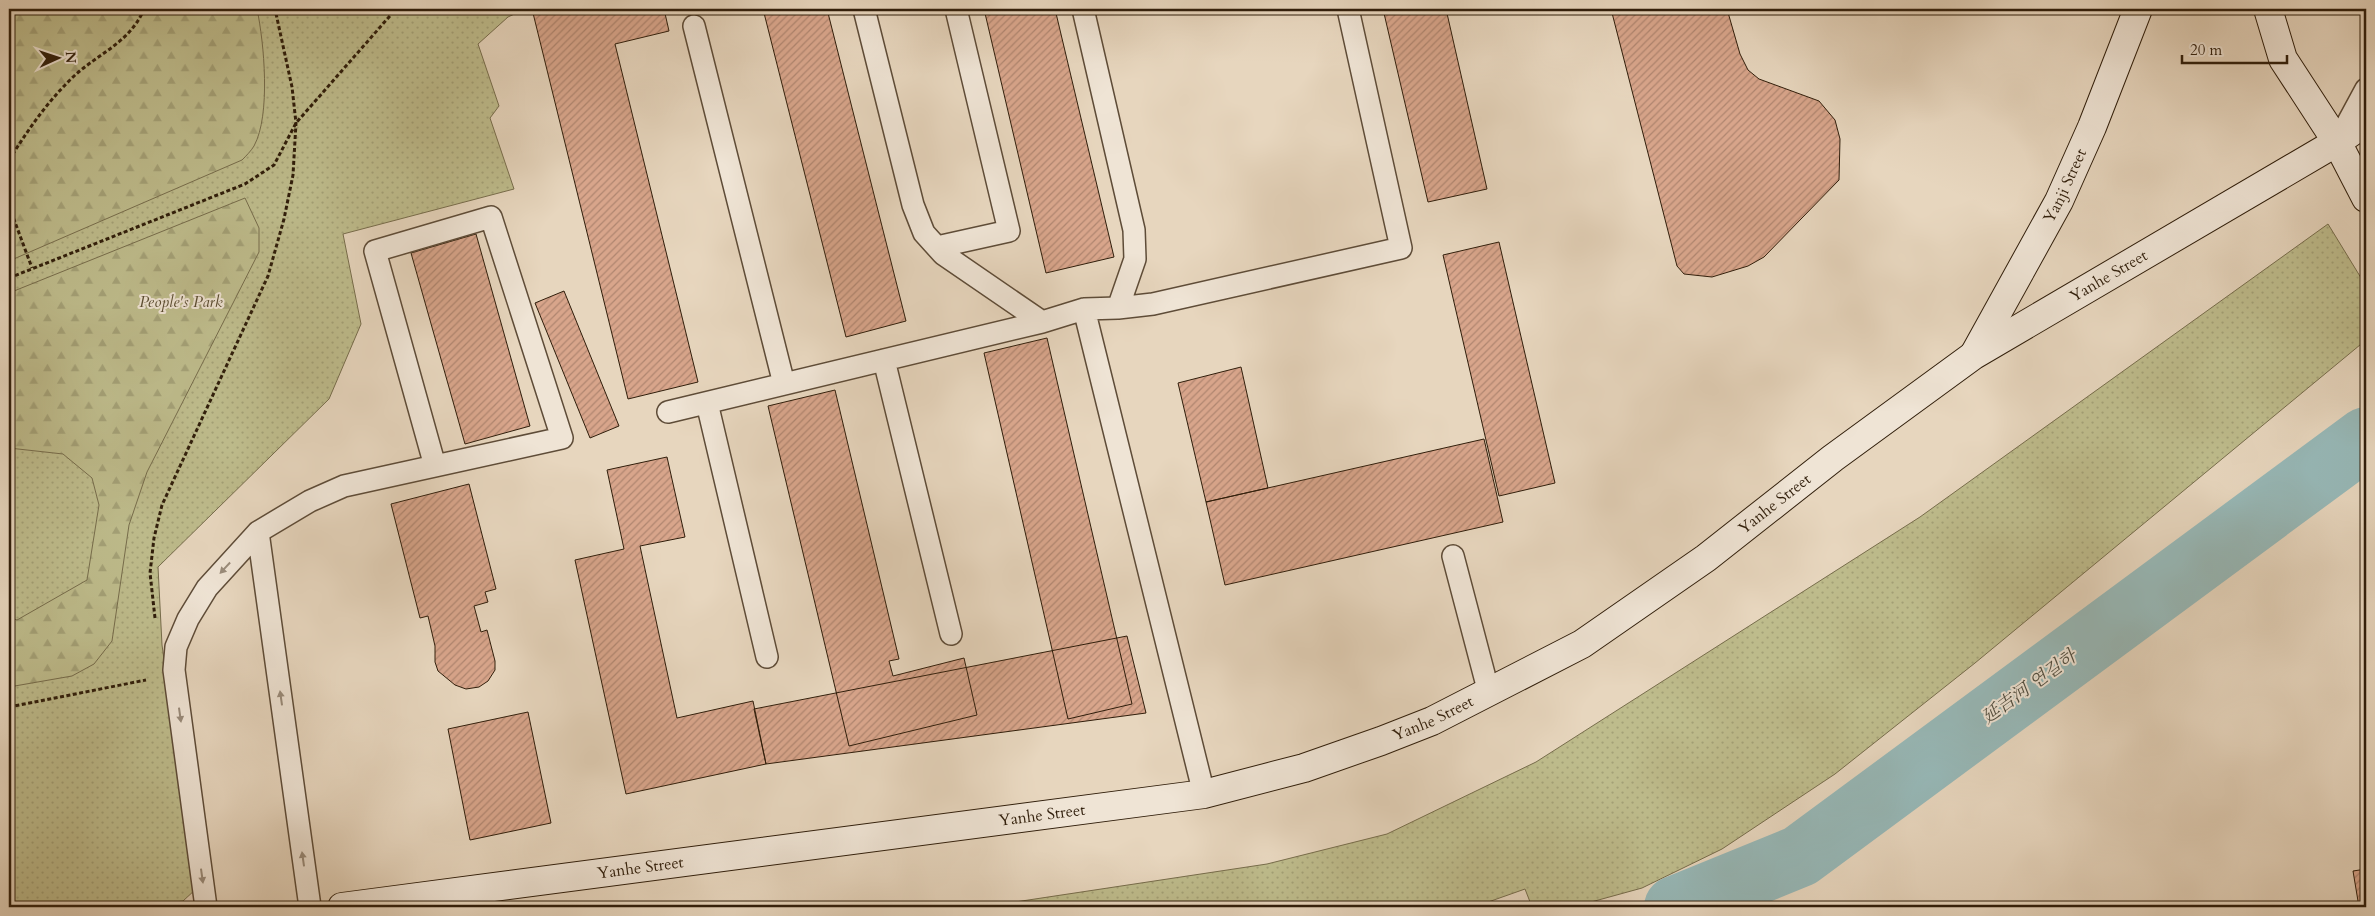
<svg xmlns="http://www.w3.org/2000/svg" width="2375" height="916" viewBox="0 0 2375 916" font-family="Cardo,'Noto Serif SC','Noto Serif KR',serif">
<defs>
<pattern id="green-dots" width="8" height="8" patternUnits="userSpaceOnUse" patternTransform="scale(1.25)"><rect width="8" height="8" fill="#bebc8c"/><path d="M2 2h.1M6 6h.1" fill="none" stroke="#a4a177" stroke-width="1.8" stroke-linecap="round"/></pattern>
<pattern id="forest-firs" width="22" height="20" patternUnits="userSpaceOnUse" patternTransform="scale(1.25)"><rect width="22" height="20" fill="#bebc8c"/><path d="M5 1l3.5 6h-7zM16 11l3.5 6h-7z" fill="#a4a177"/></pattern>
<pattern id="building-hatch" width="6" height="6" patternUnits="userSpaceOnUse" patternTransform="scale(1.25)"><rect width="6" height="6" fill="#d8a58b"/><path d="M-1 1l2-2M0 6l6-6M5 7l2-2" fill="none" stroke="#b08670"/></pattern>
</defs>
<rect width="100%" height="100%" fill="#e7d6be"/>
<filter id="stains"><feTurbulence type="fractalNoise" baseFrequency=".004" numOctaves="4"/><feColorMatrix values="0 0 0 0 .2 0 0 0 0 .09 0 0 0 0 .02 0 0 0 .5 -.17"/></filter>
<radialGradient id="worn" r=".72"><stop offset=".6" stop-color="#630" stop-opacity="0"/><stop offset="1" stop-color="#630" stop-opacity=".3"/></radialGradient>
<path fill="url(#green-dots)" stroke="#776d4c" d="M 9,9 L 525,9 L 508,17 L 478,44 L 499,106 L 490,118 L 514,189 L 343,234 L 361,324 L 329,399 L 158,567 L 162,645 L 196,889 L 183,901 L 131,907 L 9,907 Z
M 2328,224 L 2366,286 L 2366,340 L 1975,663 L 1835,774 L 1722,849 L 1642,888 L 1573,907 L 1532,907 L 1525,889 L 1474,907 L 982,907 L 1267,864 L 1387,834 L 1536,762 L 1920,517 Z"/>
<path fill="url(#forest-firs)" stroke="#776d4c" d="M 9,9 L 257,9 C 264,42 271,115 254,146 C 251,151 246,156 242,160 L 9,261 Z
M 245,198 L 259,228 L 259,252 L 147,472 L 129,525 L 112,641 L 94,664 L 72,676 L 9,687 L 9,617 L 17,620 L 87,580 L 99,505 L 92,478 L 63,454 L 9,448 L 9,293 Z"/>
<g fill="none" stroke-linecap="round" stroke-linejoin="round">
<path stroke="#97b8b7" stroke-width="62" d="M 1675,907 L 1800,856 L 2366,438"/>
</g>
<path fill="url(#building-hatch)" stroke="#301e0b" d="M 532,9 L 664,9 L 669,31 L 615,44 L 698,382 L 628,399 Z
M 763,9 L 827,9 L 906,321 L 846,337 Z
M 984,9 L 1055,9 L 1114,257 L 1046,273 Z
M 1383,9 L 1446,9 L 1487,189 L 1428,202 Z
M 1611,9 L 1727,9 L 1740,54 L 1748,70 L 1759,79 L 1819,101 L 1835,120 L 1840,139 L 1839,180 L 1764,257 L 1748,266 L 1712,277 L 1684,274 L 1677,266 Z
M 476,234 L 530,426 L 465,444 L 411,253 Z
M 1499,242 L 1555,483 L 1499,496 L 1443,255 Z
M 564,291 L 619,426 L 590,438 L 535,303 Z
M 1047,338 L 1132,704 L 1068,719 L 984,353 Z
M 1241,367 L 1268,488 L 1206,502 L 1178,383 Z
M 835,390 L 899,659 L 889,661 L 893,676 L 964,658 L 977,715 L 849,746 L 768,406 Z
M 1484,439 L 1503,522 L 1225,585 L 1206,502 Z
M 667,457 L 685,537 L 640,546 L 677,718 L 753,701 L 766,764 L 626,794 L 575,560 L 624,549 L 607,470 Z
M 469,484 L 496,589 L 485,592 L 488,602 L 474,606 L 481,632 L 487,630 L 495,661 L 495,670 L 488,681 L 479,687 L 466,689 L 455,685 L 438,671 L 435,662 L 435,646 L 428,616 L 420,618 L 391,504 Z
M 1127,636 L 1146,713 L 766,764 L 754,709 Z
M 528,712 L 551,823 L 470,840 L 448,729 Z
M 2366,869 L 2366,907 L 2359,907 L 2353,871 Z"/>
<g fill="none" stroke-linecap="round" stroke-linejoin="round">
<defs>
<path id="lane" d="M 864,9 L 913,205 L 924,233 L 943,254 L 1042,322
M 1083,9 L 1134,230 L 1135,259 L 1118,308
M 694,26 L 784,384
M 2339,139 L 2366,89
M 937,247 L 1009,231 L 956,9
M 1084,309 L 1204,794
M 884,360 L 951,634
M 707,403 L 767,657
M 668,412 L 1042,322 L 1084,309 L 1118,308 L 1153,304 L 1401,248 L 1348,9
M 258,532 L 310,907
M 1453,556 L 1489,693
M 206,907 L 174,670 L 176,647 L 188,619 L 207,588 L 258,532 L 310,501 L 344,486 L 562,438 L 491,217 L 375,251 L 435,466"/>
<g id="secondary">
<path d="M 2268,9 L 2283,59 L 2337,142 L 2366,198"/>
<path id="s1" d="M 1975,353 L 2059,201 L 2092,127 L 2138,9"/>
<path id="s2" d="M 342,907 L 1204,794 L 1304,768 L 1381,741 L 1432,721 L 1582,644 L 1706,558 L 1833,458 L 1974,355 L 2337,142 L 2366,122"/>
</g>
</defs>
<use href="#lane" stroke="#5e4c38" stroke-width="24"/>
<use href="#secondary" stroke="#301e0b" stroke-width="30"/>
<path stroke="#301e0b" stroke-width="3" stroke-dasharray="4 2.5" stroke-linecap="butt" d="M 9,160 C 28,130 47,102 73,77 C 97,54 130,43 144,9
M 9,206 L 32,268
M 9,278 L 245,184 L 274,165 L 296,123 L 396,9
M 155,618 L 150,573 L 154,538 L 162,505 L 268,276 L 284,219 L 293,175 L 296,123 L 292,87 L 275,9
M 9,707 L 146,680"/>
<use href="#lane" stroke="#efe4d5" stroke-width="21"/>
<use href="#secondary" stroke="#efe4d5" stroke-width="28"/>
</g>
<defs><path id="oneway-solid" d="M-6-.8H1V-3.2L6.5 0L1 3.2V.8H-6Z" transform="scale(1.25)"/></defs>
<g fill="#998b7a">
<use href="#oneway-solid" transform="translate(225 568) rotate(133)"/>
<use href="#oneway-solid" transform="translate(281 698) rotate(-98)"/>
<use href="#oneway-solid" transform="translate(180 715) rotate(82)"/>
<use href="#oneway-solid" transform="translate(303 859) rotate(-98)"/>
<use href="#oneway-solid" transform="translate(202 876) rotate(82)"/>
</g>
<g text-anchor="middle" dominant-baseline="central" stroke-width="4" stroke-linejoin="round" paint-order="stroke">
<g font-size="16" fill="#301e0b" stroke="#efe4d5">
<text stroke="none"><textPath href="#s1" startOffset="190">Yanji Street</textPath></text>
<text stroke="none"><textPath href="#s2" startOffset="1921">Yanhe Street</textPath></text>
<text stroke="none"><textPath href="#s2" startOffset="1516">Yanhe Street</textPath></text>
<text stroke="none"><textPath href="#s2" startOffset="1111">Yanhe Street</textPath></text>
<text stroke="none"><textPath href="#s2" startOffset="706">Yanhe Street</textPath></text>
<text stroke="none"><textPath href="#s2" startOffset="301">Yanhe Street</textPath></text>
</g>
<g font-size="16" font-style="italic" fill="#5b4d32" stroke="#efe4d5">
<text x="181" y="302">People's Park</text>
</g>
<g font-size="18" font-style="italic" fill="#4f4c3f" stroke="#efe4d5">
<text transform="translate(2029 687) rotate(-36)">延吉河 연길하</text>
</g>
</g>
<rect width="2375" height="916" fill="none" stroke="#e7d6be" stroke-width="30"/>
<rect x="10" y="10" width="2355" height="896" fill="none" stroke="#301e0b" stroke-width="2.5"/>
<rect x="15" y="15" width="2345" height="886" fill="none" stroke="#301e0b"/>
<g transform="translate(58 58) rotate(87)" stroke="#efe4d5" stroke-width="4" paint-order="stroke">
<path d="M0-4L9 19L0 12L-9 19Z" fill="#301e0b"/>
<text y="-8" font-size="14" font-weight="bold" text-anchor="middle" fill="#301e0b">N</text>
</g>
<path d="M2182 55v8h105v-8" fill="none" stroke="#301e0b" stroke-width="2.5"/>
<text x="2190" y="55" font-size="15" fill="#301e0b" stroke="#efe4d5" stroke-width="4" paint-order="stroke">20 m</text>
<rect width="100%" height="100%" filter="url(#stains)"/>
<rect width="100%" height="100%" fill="url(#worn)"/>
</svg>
